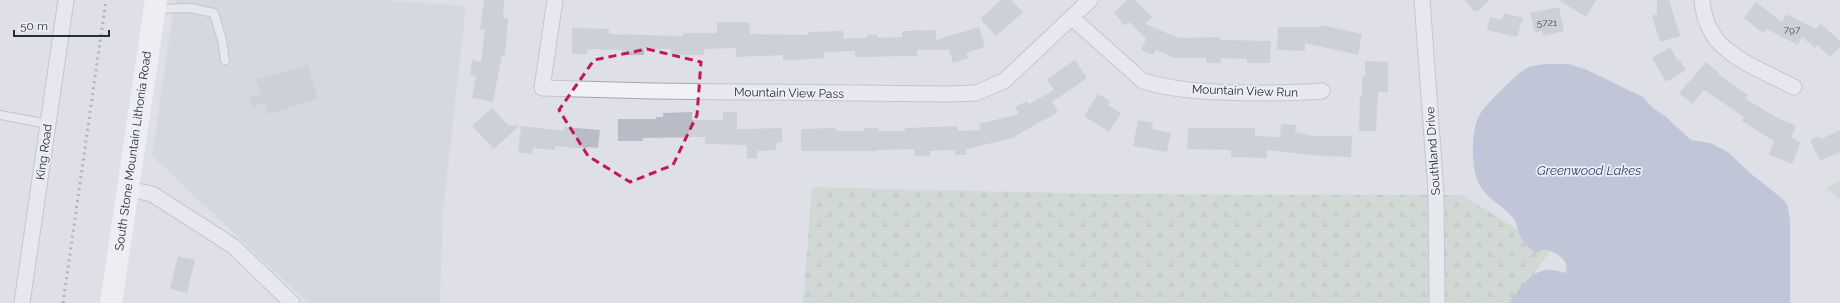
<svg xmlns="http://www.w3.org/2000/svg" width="1840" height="303" viewBox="0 0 1840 303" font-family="Raleway,sans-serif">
<defs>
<pattern id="forest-firs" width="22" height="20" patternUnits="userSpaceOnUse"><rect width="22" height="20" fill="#c1d1c0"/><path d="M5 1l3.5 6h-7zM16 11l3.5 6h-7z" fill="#a6b4a6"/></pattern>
</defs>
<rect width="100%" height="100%" fill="#dfe0e7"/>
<path fill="#cdcfd9" d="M 175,0 L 384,0 L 466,6 L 443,211 L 440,303 L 308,303 L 152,156 Z"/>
<path fill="#c1d1c0" d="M 1840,181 L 1840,200 L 1826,188 Z"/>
<path fill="url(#forest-firs)" d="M 812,187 L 1106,194 L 1462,195 L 1520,231 L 1555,244 L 1520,294 L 1511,303 L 803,303 Z"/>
<path fill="#9ba6c6" d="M 1547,64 L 1568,64 L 1585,69 L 1643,97 L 1653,108 L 1665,116 L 1691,140 L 1710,143 L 1728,152 L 1750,173 L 1784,200 L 1788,207 L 1790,222 L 1790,303 L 1509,303 C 1523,284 1537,261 1563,273 L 1567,271 C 1567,258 1556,252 1544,249 L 1537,253 C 1528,248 1521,241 1518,231 C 1517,227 1516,222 1514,219 C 1504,206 1485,198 1478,182 C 1471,168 1471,130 1479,116 C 1484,106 1519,71 1529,67 C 1534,65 1541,65 1547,64 Z"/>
<path fill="#b9bbc7" d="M 484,0 L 504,0 L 503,18 L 508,19 L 505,55 L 502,55 L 493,102 L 472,98 L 476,76 L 470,75 L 472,60 L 481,62 L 485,30 L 480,29 Z
M 1001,0 L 1011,0 L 1023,12 L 996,36 L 982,21 L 982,17 Z
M 1127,0 L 1135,0 L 1152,17 L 1145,24 L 1179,38 L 1220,37 L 1220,40 L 1271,41 L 1270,63 L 1247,63 L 1247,59 L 1221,58 L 1221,63 L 1206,63 L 1206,58 L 1175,58 L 1156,50 L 1153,55 L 1141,50 L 1146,39 L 1129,22 L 1125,26 L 1114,13 Z
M 1464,0 L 1490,0 L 1478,11 L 1474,11 Z
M 1559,0 L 1596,0 L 1586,17 Z
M 1657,0 L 1669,0 L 1680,36 L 1660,42 L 1652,16 L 1657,14 Z
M 1756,2 L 1782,22 L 1786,14 L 1816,29 L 1821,24 L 1840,41 L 1840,47 L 1830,57 L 1817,45 L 1815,48 L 1802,37 L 1798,45 L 1767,29 L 1763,33 L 1744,18 Z
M 1559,7 L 1564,31 L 1543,36 L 1542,31 L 1535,33 L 1530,13 Z
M 1504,13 L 1523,18 L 1517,37 L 1487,30 L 1490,17 L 1502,20 Z
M 717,22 L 749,22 L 750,34 L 808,35 L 808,32 L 843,31 L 844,39 L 867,38 L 867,35 L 877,35 L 878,38 L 902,37 L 902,31 L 936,30 L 936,40 L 979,27 L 985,47 L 966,53 L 968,58 L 953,63 L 949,50 L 917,50 L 917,56 L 855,57 L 855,51 L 824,52 L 824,58 L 797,60 L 783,60 L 783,55 L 736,57 L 736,48 L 704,49 L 704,55 L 671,55 L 671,49 L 644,49 L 644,55 L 622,55 L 622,50 L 587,49 L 587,54 L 572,54 L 572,28 L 609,29 L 609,34 L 683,36 L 683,33 L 717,33 Z
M 1321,25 L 1362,34 L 1358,55 L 1305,43 L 1305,51 L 1277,50 L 1278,27 L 1321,27 Z
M 1670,47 L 1678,61 L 1680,60 L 1686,70 L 1666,82 L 1652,58 Z
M 1075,60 L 1087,78 L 1052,102 L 1058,112 L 1017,135 L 1017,137 L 966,149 L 966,155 L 955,155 L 955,150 L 930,151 L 930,156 L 915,156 L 914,149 L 877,150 L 877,151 L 801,151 L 801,129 L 836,128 L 836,131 L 864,131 L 864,128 L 878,128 L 878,131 L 905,131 L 905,128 L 957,126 L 958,131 L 980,130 L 979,124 L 1019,114 L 1015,107 L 1027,101 L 1029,104 L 1054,90 L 1047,79 Z
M 1365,61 L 1388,62 L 1388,92 L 1378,92 L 1376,131 L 1359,131 L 1360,96 L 1362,96 L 1362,76 L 1365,77 Z
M 1706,62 L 1719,73 L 1718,74 L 1748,95 L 1746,99 L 1776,117 L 1796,126 L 1791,137 L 1801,142 L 1792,164 L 1769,155 L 1774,141 L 1742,121 L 1744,117 L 1704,90 L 1692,104 L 1679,93 Z
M 308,65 L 318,99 L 268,114 L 265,103 L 252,107 L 249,97 L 261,94 L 256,80 Z
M 1098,94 L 1110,101 L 1108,105 L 1121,113 L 1109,132 L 1084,116 Z
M 492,108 L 508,125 L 519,126 L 494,149 L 472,126 Z
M 692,112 L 692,120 L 723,120 L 723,112 L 737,112 L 737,129 L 782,128 L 782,142 L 776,143 L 776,150 L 757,151 L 757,158 L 747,158 L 747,145 L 705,144 L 705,137 L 643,138 L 643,141 L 618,141 L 618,119 L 656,119 L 656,117 L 663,117 L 663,113 Z
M 1138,120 L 1153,123 L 1152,129 L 1171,133 L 1167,152 L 1133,146 Z
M 1281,124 L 1296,125 L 1295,132 L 1313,136 L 1352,136 L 1351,157 L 1322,156 L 1267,150 L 1267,158 L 1231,157 L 1231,150 L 1187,149 L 1188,128 L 1255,128 L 1255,136 L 1280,137 Z
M 521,126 L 564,131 L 564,127 L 600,130 L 598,148 L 587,147 L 586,149 L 555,146 L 555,150 L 533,148 L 532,154 L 518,152 Z
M 1840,130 L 1840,152 L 1820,161 L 1810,140 L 1819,136 L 1821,139 Z
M 178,256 L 195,260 L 187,293 L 170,289 Z"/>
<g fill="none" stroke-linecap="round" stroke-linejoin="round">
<defs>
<path id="lane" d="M 156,9 L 190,8 L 214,13 L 222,40 L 225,60
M 0,115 L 48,124"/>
<path id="street" d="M 555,0 L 542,88 L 652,91 L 946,94 L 976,93 L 1004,81 L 1090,0
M 1422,0 L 1436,192 L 1437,303
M 1702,0 C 1703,11 1706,23 1712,33 C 1726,58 1769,74 1794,87
M 1072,18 L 1143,81 C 1178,92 1215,92 1252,93 C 1276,93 1299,93 1322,91
M 127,189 L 152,194 L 233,246 L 292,303
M 22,303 L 66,0"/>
</defs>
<use href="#lane" stroke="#a4a6b1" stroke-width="10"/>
<use href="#street" stroke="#a4a6b1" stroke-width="17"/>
<use href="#lane" stroke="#f1f2f6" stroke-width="8"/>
<use href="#street" stroke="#f1f2f6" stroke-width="15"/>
<path stroke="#fff" stroke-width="22" d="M 111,303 L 156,0"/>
<path stroke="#797c90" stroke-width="3" stroke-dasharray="2 4" stroke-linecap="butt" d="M 63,303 L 106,0"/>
</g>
<path d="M0 0H1840V303H0ZM 647,49 L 701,62 L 697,115 L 673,165 L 630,182 L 588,156 L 559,110 L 594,60 Z" fill="#dfe0e7" fill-opacity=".55" fill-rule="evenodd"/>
<path fill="none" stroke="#c2185b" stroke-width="3" stroke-dasharray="8 5" stroke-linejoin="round" d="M 647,49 L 701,62 L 697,115 L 673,165 L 630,182 L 588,156 L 559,110 L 594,60 Z"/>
<g text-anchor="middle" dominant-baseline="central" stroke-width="3.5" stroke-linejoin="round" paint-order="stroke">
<g font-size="10" fill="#4c4f60">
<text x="1547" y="22">5721</text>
<text x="1792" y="29">797</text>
</g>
<g font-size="12" fill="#282b3d" stroke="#eeeff5">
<text transform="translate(1245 91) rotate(2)">Mountain View Run</text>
<text transform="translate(789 93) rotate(1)">Mountain View Pass</text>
<text transform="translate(133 151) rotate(-82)">South Stone Mountain Lithonia Road</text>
<text transform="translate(1433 151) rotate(-94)">Southland Drive</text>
<text transform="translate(44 152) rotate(-82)">King Road</text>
</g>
<g font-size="13" font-style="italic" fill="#35426f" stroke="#eeeff5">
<text x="1589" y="170">Greenwood Lakes</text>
</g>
</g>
<path d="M14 30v6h95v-6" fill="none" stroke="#282b3d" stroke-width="2"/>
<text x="20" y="30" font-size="12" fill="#282b3d" stroke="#eeeff5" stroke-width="3" paint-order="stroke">50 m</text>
</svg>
